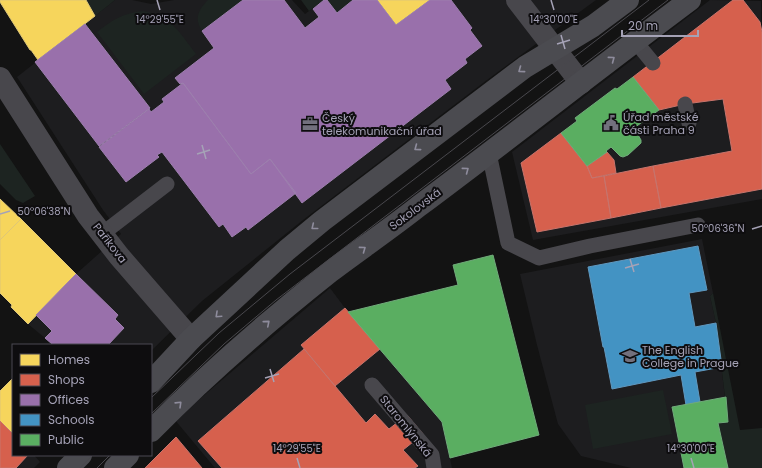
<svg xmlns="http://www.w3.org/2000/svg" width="762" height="468" viewBox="0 0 762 468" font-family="Poppins,sans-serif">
<rect width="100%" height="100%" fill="#131313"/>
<path fill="#1d1d1f" d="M 115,0 L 132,0 L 151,4 L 174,0 L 292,0 L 305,14 L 324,0 L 327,0 L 337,13 L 353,0 L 596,0 L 487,80 L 303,220 L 202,301 L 151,351 L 151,345 L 50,345 L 51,344 L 45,338 L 28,324 L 76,274 L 121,234 L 103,210 L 17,77 Z
M 710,0 L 761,1 L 762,199 L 533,240 L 512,152 Z
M 702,239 L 713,293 L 710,296 L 716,323 L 728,422 L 718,422 L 728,468 L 631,468 L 581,456 L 558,424 L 537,345 L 520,274 Z
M 330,288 L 348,312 L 442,422 L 452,468 L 215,468 L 175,420 Z
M 0,421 L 13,455 L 34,455 L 40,462 L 34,468 L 0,468 Z"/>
<path fill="#1d2421" d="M 86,0 L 115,0 L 95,16 Z
M 208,0 L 243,0 L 202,31 C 194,19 198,10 208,0 Z
M 301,0 L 324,0 L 309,11 Z
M 327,0 L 353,0 L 337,13 Z
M 143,11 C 172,17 179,32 196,54 L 144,94 L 97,32 C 112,20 124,13 143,11 Z
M 0,144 L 35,196 L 23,203 L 16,200 L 0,184 Z
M 713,293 L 740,430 L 762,428 L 762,468 L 728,468 L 718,423 L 728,421 L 716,323 L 710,296 Z
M 663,390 L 672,434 L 593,449 L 585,405 Z"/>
<path fill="#f6d55c" stroke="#dec677" d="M 0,0 L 86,0 L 95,16 L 38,60 L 31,50 L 30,50 L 0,2 Z
M 377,0 L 430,0 L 396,25 Z
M 0,199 L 21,219 L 0,240 Z
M 21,219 L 76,274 L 28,324 L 11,307 L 12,305 L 0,293 L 0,240 Z
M 13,378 L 13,434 L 0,421 L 0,391 Z"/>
<path fill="#d6604d" stroke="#c7746c" d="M 733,0 L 743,0 L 760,22 L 762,32 L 762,189 L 661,208 L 653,166 L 732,151 L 723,99 L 685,104 L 659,110 L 633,77 Z
M 561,133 L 587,166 L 592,178 L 604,176 L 611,218 L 537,232 L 521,163 Z
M 607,152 L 614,160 L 616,173 L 592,178 L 587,166 Z
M 653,166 L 661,208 L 611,218 L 604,176 Z
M 345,308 L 380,349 L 335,386 L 301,345 Z
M 304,349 L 366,423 L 375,414 L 389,429 L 407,415 L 423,434 L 403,450 L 418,466 L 415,468 L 222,468 L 198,441 Z
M 0,421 L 13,434 L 13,455 L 28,455 L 16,468 L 0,468 Z
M 176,437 L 202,468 L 145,468 Z"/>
<path fill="#9970ab" stroke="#9d7fae" d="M 243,0 L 284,0 L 305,28 L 319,17 L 313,9 L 324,0 L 327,0 L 337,13 L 353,0 L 377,0 L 396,25 L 430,0 L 451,0 L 472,28 L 470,30 L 482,46 L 465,59 L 467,63 L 445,80 L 451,89 L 302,203 L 270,159 L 251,174 L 183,83 L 180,84 L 175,78 L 214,48 L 202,31 Z
M 85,24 L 150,108 L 99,146 L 35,62 Z
M 183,83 L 251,174 L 270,159 L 296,193 L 248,230 L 246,227 L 232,237 L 223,224 L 219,227 L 162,152 L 157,155 L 159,157 L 126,182 L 99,147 L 149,109 L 151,112 L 164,102 L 162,99 Z
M 76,274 L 118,315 L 115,319 L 124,328 L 108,345 L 50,345 L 52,344 L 45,338 L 52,331 L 36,315 Z"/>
<path fill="#4393c3" stroke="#6098bf" d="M 698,246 L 707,290 L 689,293 L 695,327 L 716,323 L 722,367 L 695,372 L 700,402 L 686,405 L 681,375 L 612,389 L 604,347 L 603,347 L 588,267 Z"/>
<path fill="#5aae61" stroke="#70aa7a" d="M 633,77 L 659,110 L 634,128 L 641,140 L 641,143 L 628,155 L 623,157 L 620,156 L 611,147 L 606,151 L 607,152 L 587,166 L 561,133 L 577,121 L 575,118 L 615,88 L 617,89 Z
M 493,255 L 539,435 L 450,458 L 442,422 L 348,312 L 458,285 L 453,265 Z
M 726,397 L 728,422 L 718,423 L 728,468 L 684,468 L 672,407 Z"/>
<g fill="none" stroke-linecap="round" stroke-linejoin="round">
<path stroke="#48474c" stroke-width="15" d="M 635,41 L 653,63
M 685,104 L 689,123
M 489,153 L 508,243 L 539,258 L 590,246 L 698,225
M 102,234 L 167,184
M 372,385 L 432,455 L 434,468"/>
<path stroke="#48474c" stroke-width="22" d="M 517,0 L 581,83
M 0,78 L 88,216 L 119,256 L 191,339"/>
<path stroke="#4b4b50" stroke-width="22" d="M 151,382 L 191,339 L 287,250 L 322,221 L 525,67 L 593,26 L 628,0
M 151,431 C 207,374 267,322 330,272 C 359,250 390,229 419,206 C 510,138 599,68 690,0
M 68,468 L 81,455
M 115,468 L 128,455"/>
<path stroke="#49484d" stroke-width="1" d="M 151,398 L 219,333 L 290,274 L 649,0
M 151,414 L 224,344 L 276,300 L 668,0
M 80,468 L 93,455
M 97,468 L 110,455"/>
</g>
<defs><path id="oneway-chevron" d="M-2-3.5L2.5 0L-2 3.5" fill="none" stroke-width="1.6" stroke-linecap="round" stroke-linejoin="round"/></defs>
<g stroke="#8e8c9c">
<use href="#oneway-chevron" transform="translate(612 59) rotate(-37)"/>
<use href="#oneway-chevron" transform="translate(521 70) rotate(144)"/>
<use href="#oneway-chevron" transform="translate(417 148) rotate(143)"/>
<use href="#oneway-chevron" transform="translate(466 170) rotate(-37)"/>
<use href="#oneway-chevron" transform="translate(314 227) rotate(141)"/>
<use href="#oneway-chevron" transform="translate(363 249) rotate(-36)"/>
<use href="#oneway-chevron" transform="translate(218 315) rotate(137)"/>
<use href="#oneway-chevron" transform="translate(267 323) rotate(-41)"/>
<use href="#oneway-chevron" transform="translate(179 404) rotate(-44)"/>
</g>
<path fill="none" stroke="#a5a2b6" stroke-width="1.5" d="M 157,0 L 160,10M 551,0 L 554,10M 561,35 L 565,49M 557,44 L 570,40M 202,145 L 206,159M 197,154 L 210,150M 0,214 L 10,211M 752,229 L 762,226M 630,259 L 634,272M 625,268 L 639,264M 270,369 L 274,382M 265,378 L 279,374M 297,458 L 300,468M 691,458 L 694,468"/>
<defs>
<symbol id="civic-bare" viewBox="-9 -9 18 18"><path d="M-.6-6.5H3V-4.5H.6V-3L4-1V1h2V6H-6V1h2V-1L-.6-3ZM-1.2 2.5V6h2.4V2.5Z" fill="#72707d" stroke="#0e0d0f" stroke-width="2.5" paint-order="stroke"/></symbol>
<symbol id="office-bare" viewBox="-9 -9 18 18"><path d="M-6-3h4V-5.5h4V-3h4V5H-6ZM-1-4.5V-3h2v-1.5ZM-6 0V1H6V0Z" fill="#72707d" stroke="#0e0d0f" stroke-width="2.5" paint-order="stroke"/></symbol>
<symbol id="school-bare" viewBox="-9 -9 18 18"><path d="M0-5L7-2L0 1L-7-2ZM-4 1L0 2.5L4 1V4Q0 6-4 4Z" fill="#72707d" stroke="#0e0d0f" stroke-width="2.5" paint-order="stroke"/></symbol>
</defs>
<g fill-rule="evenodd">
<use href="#civic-bare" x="600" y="112" width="22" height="22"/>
<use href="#office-bare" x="299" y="113" width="22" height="22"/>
<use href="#school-bare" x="619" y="345" width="22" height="22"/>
</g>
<g text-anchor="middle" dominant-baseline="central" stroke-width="4" stroke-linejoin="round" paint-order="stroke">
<g font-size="11" fill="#a5a2b6" stroke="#0e0d0f" text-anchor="start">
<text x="623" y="117">Úřad městské<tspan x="623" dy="13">části Praha 9</tspan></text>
<text x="322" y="118">Český<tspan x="322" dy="13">telekomunikační úřad</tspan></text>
<text x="642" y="350">The English<tspan x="642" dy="13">College in Prague</tspan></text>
</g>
<g font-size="11" fill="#a5a2b6" stroke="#0e0d0f">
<text transform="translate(415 209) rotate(-37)">Sokolovská</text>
<text transform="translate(110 243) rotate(52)">Paříkova</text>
<text transform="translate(406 426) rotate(51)">Staromlýnská</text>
</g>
</g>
<g font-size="10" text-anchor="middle" fill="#a5a2b6" stroke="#0e0d0f" stroke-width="4" stroke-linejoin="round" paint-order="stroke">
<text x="554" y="23">14°30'00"E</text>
<text x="160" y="23">14°29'55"E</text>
<text x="44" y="215">50°06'38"N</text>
<text x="718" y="232">50°06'36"N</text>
<text x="297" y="452">14°29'55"E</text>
<text x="691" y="452">14°30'00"E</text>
</g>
<rect x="12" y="344" width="140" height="112" fill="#0e0d0f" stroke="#4a4952"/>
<rect x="20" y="354" width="20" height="12" fill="#f6d55c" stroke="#4a4952"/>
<text x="48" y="364" font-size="12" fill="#a5a2b6">Homes</text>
<rect x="20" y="374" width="20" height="12" fill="#d6604d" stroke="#4a4952"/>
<text x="48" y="384" font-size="12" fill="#a5a2b6">Shops</text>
<rect x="20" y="394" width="20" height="12" fill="#9970ab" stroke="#4a4952"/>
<text x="48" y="404" font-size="12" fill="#a5a2b6">Offices</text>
<rect x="20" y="414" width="20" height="12" fill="#4393c3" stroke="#4a4952"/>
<text x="48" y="424" font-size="12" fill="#a5a2b6">Schools</text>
<rect x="20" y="434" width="20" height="12" fill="#5aae61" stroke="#4a4952"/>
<text x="48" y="444" font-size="12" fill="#a5a2b6">Public</text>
<path d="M622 30v6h76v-6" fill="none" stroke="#a5a2b6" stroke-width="2"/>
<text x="628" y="30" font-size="12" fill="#a5a2b6" stroke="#0e0d0f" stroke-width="3" paint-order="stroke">20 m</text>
</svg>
